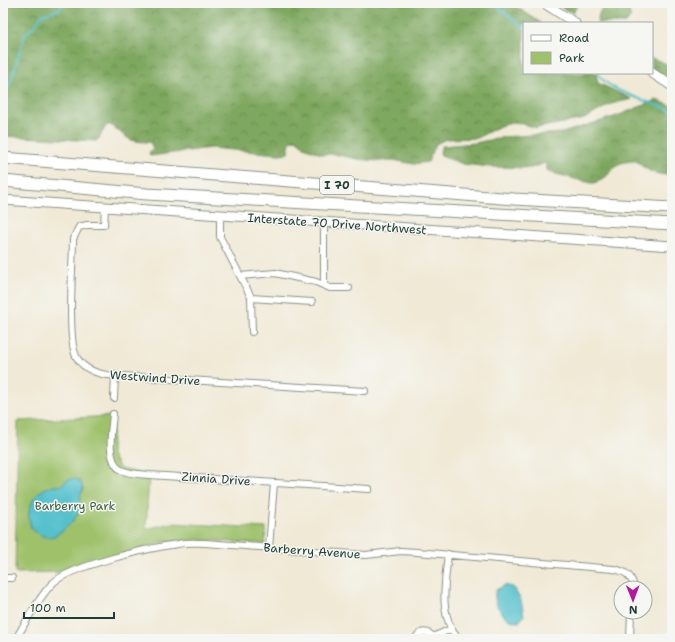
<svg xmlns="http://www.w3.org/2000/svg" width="675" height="642" viewBox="0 0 675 642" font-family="'Shantell Sans',sans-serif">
<defs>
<pattern id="forest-crowns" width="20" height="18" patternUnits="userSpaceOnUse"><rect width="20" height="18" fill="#7ea75e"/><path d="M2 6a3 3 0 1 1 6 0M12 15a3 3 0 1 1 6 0" fill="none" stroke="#67894e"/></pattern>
</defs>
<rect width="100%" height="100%" fill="#f6f6f2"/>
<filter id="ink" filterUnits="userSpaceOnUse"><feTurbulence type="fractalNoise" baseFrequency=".025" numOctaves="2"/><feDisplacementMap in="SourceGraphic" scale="8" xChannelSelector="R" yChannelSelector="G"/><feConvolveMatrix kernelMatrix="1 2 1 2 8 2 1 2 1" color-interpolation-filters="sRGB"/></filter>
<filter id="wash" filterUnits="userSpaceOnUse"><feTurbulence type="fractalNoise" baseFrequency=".012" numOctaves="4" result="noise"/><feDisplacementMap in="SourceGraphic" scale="16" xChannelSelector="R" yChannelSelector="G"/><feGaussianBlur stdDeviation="0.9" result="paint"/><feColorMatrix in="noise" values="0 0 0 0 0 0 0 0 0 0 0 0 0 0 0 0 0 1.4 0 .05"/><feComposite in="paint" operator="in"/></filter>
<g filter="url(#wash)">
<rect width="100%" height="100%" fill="#f0e9d5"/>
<path fill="#9ec16a" stroke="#5e7f4f" d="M 113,416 L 111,453 L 120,469 L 149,475 L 146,529 L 171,523 L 266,528 L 265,544 L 199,540 L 164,542 L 63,572 L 15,573 L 18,421 Z"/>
<path fill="url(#forest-crowns)" stroke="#4e7249" d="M 6,3 L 511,3 L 541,23 L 524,23 L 524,73 L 596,73 L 598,83 L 632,99 L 611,104 L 584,119 L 537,128 L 515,122 L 500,126 L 477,138 L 446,139 L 436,144 L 428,162 L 414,164 L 393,160 L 379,161 L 357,159 L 334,154 L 321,154 L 304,147 L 299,141 L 294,140 L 290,142 L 288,153 L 279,154 L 211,148 L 150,156 L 149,153 L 153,148 L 150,142 C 126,142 129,138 111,125 L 107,125 C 102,130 101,138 96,141 L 3,136 L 3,6 Z
M 552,3 L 571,3 L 577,6 L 573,13 Z
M 606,3 L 626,3 L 631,17 L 626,23 L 597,23 C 598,16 600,8 606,3 Z
M 652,58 L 672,66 L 672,82 L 652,69 Z
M 656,100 L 672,106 L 672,175 C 656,175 648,172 636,161 C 606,161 616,177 594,183 C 590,184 555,173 548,172 L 545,163 L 531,168 L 490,167 L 463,164 L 441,156 L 440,151 L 442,146 L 475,143 L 503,137 L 562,133 L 617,116 Z"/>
<path fill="#54c1cd" stroke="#3a7f80" d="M 74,478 L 81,482 L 83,489 C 79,497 80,502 79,510 C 77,519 60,536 50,537 C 43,538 36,532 31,528 C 30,523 28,517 29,512 C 32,495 43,485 60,486 L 67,480 Z
M 505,585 L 513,587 L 521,600 L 524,616 L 519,622 C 504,622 491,603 496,590 Z"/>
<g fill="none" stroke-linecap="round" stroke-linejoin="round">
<path stroke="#54c1cd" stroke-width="2" d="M 493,3 L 524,28
M 598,73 C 605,91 655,103 672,111
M 3,94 L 9,86 L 25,34 L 34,26 L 42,15 L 58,10 L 65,3"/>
</g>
</g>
<g filter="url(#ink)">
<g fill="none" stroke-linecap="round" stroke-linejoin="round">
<defs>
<path id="street" d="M 105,208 L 104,225 L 87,225 L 79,227 L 73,239 C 73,263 67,338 76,356 C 82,368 95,373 107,375 L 365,391
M 220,216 L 220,237 L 251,297 L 252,332
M 240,276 L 275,273 L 316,282 L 330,288 L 349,288
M 324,285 L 324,223
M 251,298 L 312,302
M 114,398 L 115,375
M 113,414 C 112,429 105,460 121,470 C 129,474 140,474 149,475 L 369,489
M 269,548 L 274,483
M 448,554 C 445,584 438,614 458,639
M 3,578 L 12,578
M 433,637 L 451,629
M 16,639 C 25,623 40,595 53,583 C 70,566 153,547 178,544 C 187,542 196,543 205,543 L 366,555 L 401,551 L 417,552 L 613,569 C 625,571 632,575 634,588
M 415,639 C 420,630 429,630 434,639
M 630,639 L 631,612"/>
<path id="secondary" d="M 544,3 L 575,23
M 652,73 L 672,86
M 3,200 L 672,246"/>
<path id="highway" d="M 3,158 L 514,199 L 672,208
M 3,181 L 147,194 L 672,224"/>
</defs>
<use href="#street" stroke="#889384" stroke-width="8"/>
<use href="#secondary" stroke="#889384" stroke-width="11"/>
<use href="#highway" stroke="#889384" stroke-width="13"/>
<use href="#street" stroke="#fff" stroke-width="6"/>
<use href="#secondary" stroke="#fff" stroke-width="9"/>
<use href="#highway" stroke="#fff" stroke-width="11"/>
</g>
</g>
<g text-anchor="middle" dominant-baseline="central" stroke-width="3" stroke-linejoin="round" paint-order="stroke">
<rect fill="#f6f6f2" stroke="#60746d" stroke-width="1" x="320" y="176" width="34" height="18" rx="3"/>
<g font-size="11" font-weight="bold" fill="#1f3d34">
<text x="337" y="185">I 70</text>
</g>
<g font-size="12" fill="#1f3d34" stroke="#f6f6f2">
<text transform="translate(337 224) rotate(4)">Interstate 70 Drive Northwest</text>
<text transform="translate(155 378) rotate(4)">Westwind Drive</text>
<text transform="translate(216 479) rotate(4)">Zinnia Drive</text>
<text transform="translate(312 551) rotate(4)">Barberry Avenue</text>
</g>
<g font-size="12" fill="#3f5e42" stroke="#f6f6f2">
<text x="75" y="506">Barberry Park</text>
</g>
</g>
<rect width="675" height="642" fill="none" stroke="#f6f6f2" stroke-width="16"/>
<rect x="523" y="22" width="130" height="52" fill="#f6f6f2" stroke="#a0aca6"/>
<rect x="531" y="35" width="20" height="6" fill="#ffffff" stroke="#a0aca6"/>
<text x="559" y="42" font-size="12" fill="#1f3d34">Road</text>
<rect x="531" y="52" width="20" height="12" fill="#9ec16a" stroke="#a0aca6"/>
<text x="559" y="62" font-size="12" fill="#1f3d34">Park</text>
<g transform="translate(633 600) rotate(179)"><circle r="19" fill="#f6f6f2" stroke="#a0aca6"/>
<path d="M0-3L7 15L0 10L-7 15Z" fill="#b5179e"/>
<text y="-6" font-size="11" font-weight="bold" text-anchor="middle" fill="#1f3d34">N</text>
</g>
<path d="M24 612v6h90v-6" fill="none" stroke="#1f3d34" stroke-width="2"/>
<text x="30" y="612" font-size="12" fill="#1f3d34" stroke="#f6f6f2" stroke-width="3" paint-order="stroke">100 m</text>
</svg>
